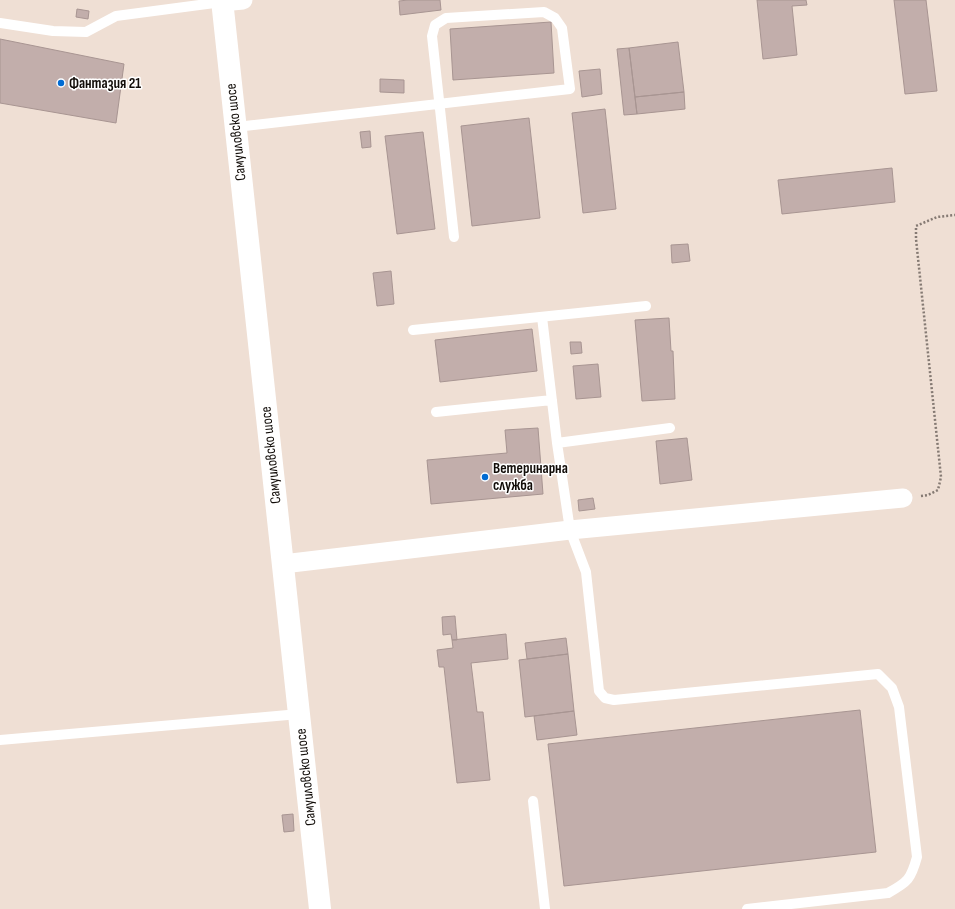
<svg xmlns="http://www.w3.org/2000/svg" width="955" height="909" viewBox="0 0 955 909" font-family="'Sofia Sans Condensed',sans-serif">
<rect width="100%" height="100%" fill="#efdfd4"/>
<path fill="#c2aeab" stroke="#a89592" d="M 408,0 L 440,0 L 441,10 L 400,15 L 399,1 Z
M 757,0 L 806,0 L 807,5 L 792,6 L 797,55 L 763,59 Z
M 894,0 L 926,0 L 937,91 L 905,94 Z
M 77,9 L 89,11 L 88,19 L 76,17 Z
M 551,22 L 554,73 L 453,80 L 450,29 Z
M 0,39 L 124,64 L 116,123 L 0,103 Z
M 678,42 L 684,92 L 635,97 L 629,48 Z
M 629,48 L 637,114 L 624,115 L 617,49 Z
M 600,69 L 602,94 L 582,97 L 579,71 Z
M 380,79 L 404,80 L 404,93 L 380,92 Z
M 684,92 L 685,109 L 637,114 L 635,97 Z
M 605,109 L 616,209 L 583,213 L 572,113 Z
M 529,118 L 540,218 L 472,226 L 461,126 Z
M 370,131 L 371,147 L 362,148 L 360,132 Z
M 423,132 L 435,229 L 397,234 L 385,136 Z
M 892,168 L 895,202 L 782,214 L 778,180 Z
M 688,244 L 690,261 L 672,263 L 671,245 Z
M 391,271 L 394,304 L 377,306 L 373,273 Z
M 669,318 L 671,351 L 673,351 L 675,399 L 642,401 L 635,320 Z
M 532,329 L 537,371 L 440,382 L 435,340 Z
M 570,342 L 581,342 L 582,353 L 571,354 Z
M 598,364 L 601,397 L 576,399 L 573,366 Z
M 538,428 L 543,494 L 431,504 L 427,460 L 507,453 L 505,430 Z
M 687,438 L 692,480 L 660,484 L 656,441 Z
M 593,498 L 595,509 L 579,511 L 578,500 Z
M 455,616 L 457,640 L 452,640 L 451,634 L 443,635 L 442,617 Z
M 506,634 L 508,659 L 471,663 L 477,712 L 483,712 L 490,780 L 457,783 L 444,667 L 439,667 L 437,650 L 453,648 L 452,640 Z
M 566,638 L 568,654 L 527,659 L 525,643 Z
M 568,654 L 574,711 L 525,717 L 519,660 Z
M 860,710 L 876,852 L 564,886 L 548,744 Z
M 574,711 L 577,735 L 537,740 L 534,716 Z
M 293,814 L 294,831 L 284,832 L 282,815 Z"/>
<g fill="none" stroke-linecap="round" stroke-linejoin="round">
<path stroke="#857a73" stroke-width="2.5" stroke-dasharray="2 2" stroke-linecap="butt" d="M 921,496 L 928,495 L 938,490 L 941,477 L 916,239 L 916,226 L 937,217 L 955,215"/>
<path stroke="#fff" stroke-width="10" d="M 0,23 L 53,31 L 86,32 L 116,16 L 222,2
M 236,127 L 570,89 L 562,28 L 555,18 L 544,12 L 446,18 L 435,25 L 432,36 L 454,237
M 542,317 L 557,443 L 570,530 L 586,572 L 599,691 L 605,698 L 614,700 L 878,674 L 892,688 L 899,707 L 917,857 C 911,879 908,882 888,893 L 747,909
M 413,330 L 646,306
M 436,412 L 552,400
M 557,443 L 670,428
M 0,740 L 299,714
M 533,801 L 545,909"/>
<path stroke="#fff" stroke-width="19" d="M 222,2 L 243,0
M 283,564 L 570,530 L 903,498"/>
<path stroke="#fff" stroke-width="22" d="M 222,0 L 320,909"/>
</g>
<g fill="#006bd3" stroke="#fff" stroke-width="1.5">
<circle cx="61" cy="83" r="4"/>
<circle cx="485" cy="477" r="4"/>
</g>
<g text-anchor="middle" dominant-baseline="central" stroke-width="3" stroke-linejoin="round" paint-order="stroke">
<g font-size="15" font-weight="bold" fill="#120d09" stroke="#fff" text-anchor="start">
<text x="69" y="83">Фантазия 21</text>
<text x="493" y="468">Ветеринарна<tspan x="493" dy="17">служба</tspan></text>
</g>
<g font-size="15" fill="#120d09" stroke="#fff">
<text transform="translate(236 132) rotate(-96)">Самуиловско шосе</text>
<text transform="translate(271 455) rotate(-96)">Самуиловско шосе</text>
<text transform="translate(306 777) rotate(-96)">Самуиловско шосе</text>
</g>
</g>
</svg>
